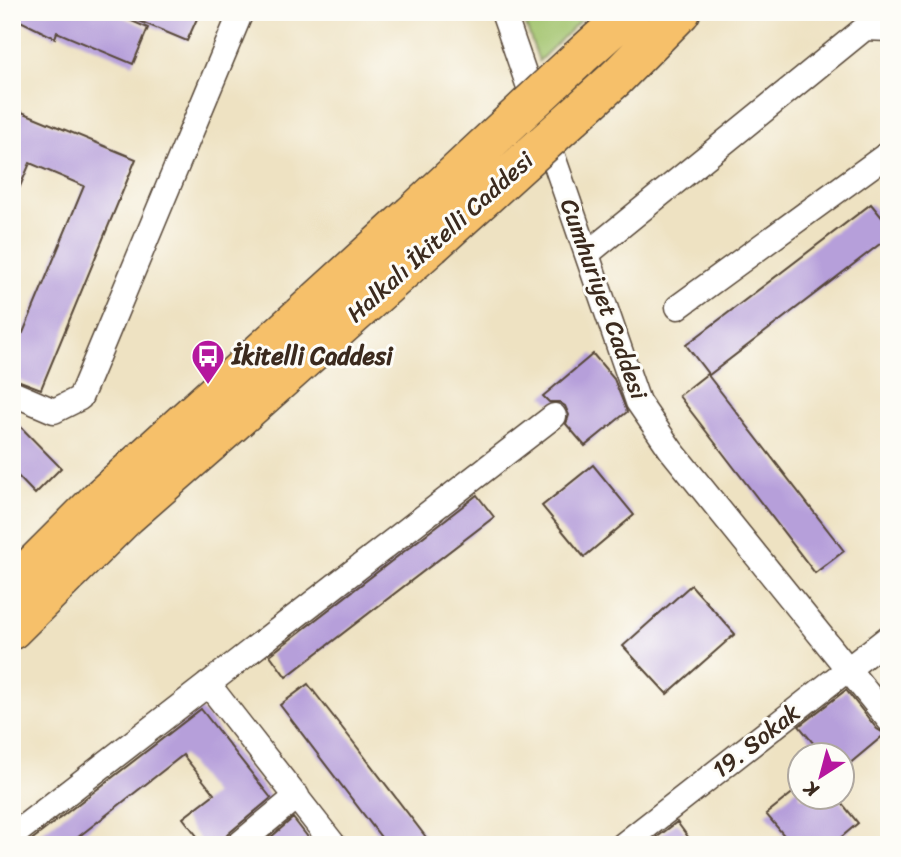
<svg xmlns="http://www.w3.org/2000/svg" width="901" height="857" viewBox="0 0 901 857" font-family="Sriracha,sans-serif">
<rect width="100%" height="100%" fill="#fdfcf7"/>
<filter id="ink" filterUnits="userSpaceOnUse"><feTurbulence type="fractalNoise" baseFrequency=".0143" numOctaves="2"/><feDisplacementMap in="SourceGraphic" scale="14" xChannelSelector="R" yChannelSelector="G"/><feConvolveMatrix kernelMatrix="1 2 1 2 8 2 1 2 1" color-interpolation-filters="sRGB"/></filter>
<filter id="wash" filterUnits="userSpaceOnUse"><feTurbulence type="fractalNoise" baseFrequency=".00686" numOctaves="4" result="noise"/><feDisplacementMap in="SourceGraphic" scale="28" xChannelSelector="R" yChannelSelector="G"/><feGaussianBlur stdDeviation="1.57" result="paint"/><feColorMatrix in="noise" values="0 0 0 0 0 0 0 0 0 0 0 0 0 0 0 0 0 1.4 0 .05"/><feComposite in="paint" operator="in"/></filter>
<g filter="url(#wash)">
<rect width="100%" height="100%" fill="#eee2c2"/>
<path fill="#a0c26b" stroke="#6e7644" stroke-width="2" d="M 521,12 L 589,12 L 539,61 Z"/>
<g id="blocks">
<path fill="#b69fda" d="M 12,12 L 111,12 L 148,28 L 133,64 L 57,32 L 55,38 L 12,17 Z
M 118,12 L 200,12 L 187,41 Z
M 12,108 L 136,159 L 41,389 L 12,378 L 12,328 L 23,333 L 84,186 L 30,163 L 12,205 Z
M 871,204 L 889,226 L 889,237 L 709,375 L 686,345 Z
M 593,354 L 614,379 L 627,412 L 585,446 L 566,424 L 569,415 L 565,406 L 559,402 L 549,402 L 543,396 Z
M 707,374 L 844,551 L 815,573 L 679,396 Z
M 12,418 L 61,468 L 35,494 L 12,470 Z
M 593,465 L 634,515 L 584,557 L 542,506 Z
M 477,495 L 494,517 L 286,677 L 270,655 Z
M 691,585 L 735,634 L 667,694 L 623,646 Z
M 308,684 L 354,743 L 432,845 L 387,845 L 280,705 Z
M 846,690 L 877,729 L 885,734 L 842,770 L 842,755 L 823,755 L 799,726 Z
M 201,709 L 271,798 L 228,834 L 224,839 L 224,845 L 204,845 L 183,818 L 214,794 L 183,755 L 68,845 L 25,845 Z
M 800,787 L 800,797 L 837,797 L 858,823 L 832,845 L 792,845 L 766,814 Z
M 293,818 L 314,845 L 262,845 Z
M 677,822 L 694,845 L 647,845 Z"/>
</g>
</g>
<g filter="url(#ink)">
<use href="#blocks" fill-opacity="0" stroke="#564637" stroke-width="2"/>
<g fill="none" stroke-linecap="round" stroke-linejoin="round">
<defs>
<path id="street" d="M 503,12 L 638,402 L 671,450 L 889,720
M 587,254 L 865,28 L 889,29
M 678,307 L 889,153
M 12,393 L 54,411 L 80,398 L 241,12
M 208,684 L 334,845
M 12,836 L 554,416
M 238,845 L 297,796
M 623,845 L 889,637"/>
<path id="primary" d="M 579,58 L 630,12
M 615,79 L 681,12
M 12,586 L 99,499 L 411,215
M 12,630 L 127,516 L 231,425 L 431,246"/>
</defs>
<use href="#street" stroke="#564637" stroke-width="27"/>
<use href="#primary" stroke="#564637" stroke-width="41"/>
<use href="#street" stroke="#fff" stroke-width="24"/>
<use href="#primary" stroke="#f6c06b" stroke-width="38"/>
<defs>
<path id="primary-bridge" d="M 411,215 L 579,58
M 431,246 L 615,79"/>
</defs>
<use href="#primary-bridge" stroke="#564637" stroke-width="41" stroke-linecap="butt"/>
<use href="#primary-bridge" stroke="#f6c06b" stroke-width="38"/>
</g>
</g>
<defs>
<symbol id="bus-pin" viewBox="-11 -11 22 30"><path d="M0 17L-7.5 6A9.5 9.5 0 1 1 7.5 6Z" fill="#b5179e" stroke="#fdfcf7"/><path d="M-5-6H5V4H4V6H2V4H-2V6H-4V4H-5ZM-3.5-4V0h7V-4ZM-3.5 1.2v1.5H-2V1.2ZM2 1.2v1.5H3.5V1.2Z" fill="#fff"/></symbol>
</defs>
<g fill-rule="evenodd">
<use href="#bus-pin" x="189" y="337" width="38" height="52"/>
</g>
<g text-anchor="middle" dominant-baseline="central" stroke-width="6" stroke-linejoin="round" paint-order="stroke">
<g font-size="24" fill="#3b2a1e" stroke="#fdfcf7">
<text transform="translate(440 237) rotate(-42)">Halkalı İkitelli Caddesi</text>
<text transform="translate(604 299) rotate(70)">Cumhuriyet Caddesi</text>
<text transform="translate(756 741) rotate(-38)">19. Sokak</text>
</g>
<g font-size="24" font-weight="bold" fill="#3b2a1e" stroke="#fdfcf7" text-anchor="start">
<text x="232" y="356">İkitelli Caddesi</text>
</g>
</g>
<rect width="901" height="857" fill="none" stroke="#fdfcf7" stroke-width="42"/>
<g transform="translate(821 776) rotate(216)"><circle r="33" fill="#fdfcf7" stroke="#afa8a0" stroke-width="2"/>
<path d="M0-5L12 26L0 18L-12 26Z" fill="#b5179e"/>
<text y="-10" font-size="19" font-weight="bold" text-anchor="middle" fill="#3b2a1e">K</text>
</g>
</svg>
